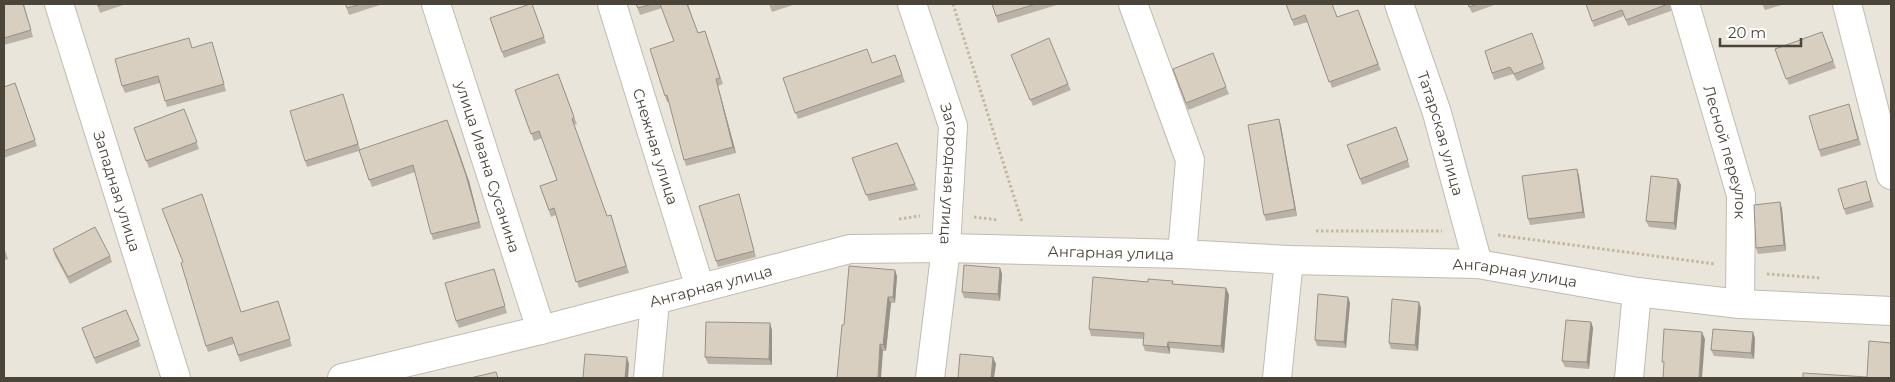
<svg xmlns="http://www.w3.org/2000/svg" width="1895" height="382" viewBox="0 0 1895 382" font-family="Montserrat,sans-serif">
<rect width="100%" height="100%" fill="#f6f3ec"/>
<path fill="#eae5da" d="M 4,4 L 1891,4 L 1891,378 L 4,378 Z"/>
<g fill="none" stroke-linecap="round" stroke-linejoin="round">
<defs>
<g id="minor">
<path id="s1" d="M 59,4 L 176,378"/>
<path id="s2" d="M 436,4 L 541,330"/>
<path id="s3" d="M 612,4 L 700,288"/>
<path id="s4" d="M 912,4 L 953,126 L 946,248 L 930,378"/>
<path d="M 1133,4 L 1190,160 L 1182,254"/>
<path id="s5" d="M 1399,4 L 1437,113 L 1478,264"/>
<path id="s6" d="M 1685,4 L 1741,195 L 1740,304"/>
<path d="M 1847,4 L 1891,175"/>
<path id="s7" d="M 342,378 L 541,330 L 850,249 L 946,248 L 1182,254 L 1289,260 L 1478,264 L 1637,292 L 1740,304 L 1891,311"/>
<path d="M 648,378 L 655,301"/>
<path d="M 1277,378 L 1289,260"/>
<path d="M 1629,378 L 1637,292"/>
</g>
</defs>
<use href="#minor" stroke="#c2bbae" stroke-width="30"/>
<path stroke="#c4b79f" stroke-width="3" stroke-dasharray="2.5 2.5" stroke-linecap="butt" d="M 953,4 L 1022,222
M 974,217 L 998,220
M 899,219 L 920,216
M 1316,231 L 1442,231
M 1498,235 L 1715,264
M 1767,274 L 1821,278"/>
<use href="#minor" stroke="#fff" stroke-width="28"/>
</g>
<path fill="#bab2a6" d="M 4,4 L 24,4 L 33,37 L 4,45 Z
M 97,4 L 126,4 L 100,13 Z
M 345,4 L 383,4 L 349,15 Z
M 532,4 L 546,43 L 504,58 L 490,18 Z
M 636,4 L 688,4 L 698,33 L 705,31 L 723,84 L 718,86 L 736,153 L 686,166 L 669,102 L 667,102 L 665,96 L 674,41 L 662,8 L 640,15 Z
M 769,4 L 796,4 L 772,12 Z
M 992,4 L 1060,4 L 998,23 Z
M 1286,4 L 1337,17 L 1358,10 L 1381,70 L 1332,88 L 1308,22 L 1294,26 Z
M 1468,4 L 1497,4 L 1472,13 Z
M 1586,4 L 1670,4 L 1671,11 L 1628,26 L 1624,16 L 1594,27 Z
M 1762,4 L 1785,4 L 1765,10 Z
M 1822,32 L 1836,68 L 1789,85 L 1775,49 Z
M 1532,33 L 1545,69 L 1517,81 L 1513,74 L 1494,80 L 1485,51 Z
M 212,42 L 226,91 L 167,107 L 160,83 L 125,93 L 122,86 L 192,48 Z
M 895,55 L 905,82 L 798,119 L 783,78 L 872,63 Z
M 1014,61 L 1068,84 L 1071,90 L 1033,106 Z
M 1173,69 L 1226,87 L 1229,94 L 1188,110 Z
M 558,74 L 577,124 L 574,125 L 607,216 L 611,215 L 629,273 L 579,288 L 556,215 L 551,217 L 540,186 L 557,180 L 542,138 L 534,141 L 515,90 Z
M 15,83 L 37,146 L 4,158 L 4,87 Z
M 345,101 L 360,149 L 469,181 L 481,228 L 433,240 L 415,172 L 372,187 L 359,151 L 307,167 L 305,161 Z
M 184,109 L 199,149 L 149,168 L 134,128 Z
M 1851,111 L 1861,145 L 1821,157 L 1819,150 Z
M 1279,119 L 1281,126 L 1297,216 L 1266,221 L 1264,215 Z
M 1396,127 L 1410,167 L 1362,185 L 1347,145 Z
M 852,158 L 915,184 L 918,190 L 869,201 Z
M 1577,169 L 1579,176 L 1585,218 L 1530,225 L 1528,219 Z
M 1681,185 L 1676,230 L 1649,227 L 1646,221 Z
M 1868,188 L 1874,207 L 1846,215 L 1844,209 Z
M 741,201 L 756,257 L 718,267 L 716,261 Z
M 1780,202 L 1782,209 L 1786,251 L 1758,254 L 1756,248 Z
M 4,247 L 8,259 L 4,260 Z
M 53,249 L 110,256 L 112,262 L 70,284 L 55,256 Z
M 1000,268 L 1002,274 L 1000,301 L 964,298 L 962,292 Z
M 496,276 L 507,313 L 459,328 L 456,321 Z
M 897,276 L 895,303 L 891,303 L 886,351 L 883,351 L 844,325 Z
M 1173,281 L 1173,284 L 1226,288 L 1229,295 L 1224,353 L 1170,348 L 1170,354 L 1145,351 L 1143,345 L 1143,339 L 1091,336 L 1089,329 Z
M 1348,297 L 1350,303 L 1346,348 L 1317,346 L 1315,340 Z
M 278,301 L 292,346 L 240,362 L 234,344 L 208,352 L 206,346 L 242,312 Z
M 1419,302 L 1421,308 L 1418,351 L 1391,349 L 1389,343 Z
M 126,310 L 141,346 L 96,364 L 82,328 Z
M 1591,322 L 1593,328 L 1589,369 L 1565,367 L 1562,361 Z
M 772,330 L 772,365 L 708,364 L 705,357 Z
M 1755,338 L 1754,359 L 1714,356 L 1711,350 Z"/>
<path fill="#979187" d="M 716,79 L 718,86 L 736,153 L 733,147 Z
M 1279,119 L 1281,126 L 1297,216 L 1295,209 Z
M 450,126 L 469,181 L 481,228 L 479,222 Z
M 1577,169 L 1579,176 L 1585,218 L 1583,212 Z
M 1678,179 L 1681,185 L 1676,230 L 1674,223 Z
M 1780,202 L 1782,209 L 1786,251 L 1784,245 Z
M 1000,268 L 1002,274 L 1000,301 L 998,294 Z
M 895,270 L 897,276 L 895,303 L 893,297 Z
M 1226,288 L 1229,295 L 1224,353 L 1221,346 Z
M 888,297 L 891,303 L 886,351 L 883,345 Z
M 1348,297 L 1350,303 L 1346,348 L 1344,342 Z
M 1419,302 L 1421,308 L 1418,351 L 1415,345 Z
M 1591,322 L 1593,328 L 1589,369 L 1587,362 Z
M 770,323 L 772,330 L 772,365 L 769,359 Z
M 1702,332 L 1705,339 L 1702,378 L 1699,378 Z
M 1753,332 L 1755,338 L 1754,359 L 1751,353 Z
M 1168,342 L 1170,348 L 1170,354 L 1167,347 Z
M 880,344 L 883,351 L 881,378 L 878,378 Z
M 627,357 L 629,364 L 628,378 L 625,378 Z
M 993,357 L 996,364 L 994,378 L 991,378 Z"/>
<path fill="#d8cfc1" stroke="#979187" d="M 4,4 L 23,4 L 31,30 L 4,38 Z
M 97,4 L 105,4 L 98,6 Z
M 345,4 L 361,4 L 347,8 Z
M 530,4 L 532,4 L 544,37 L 502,52 L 490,18 Z
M 636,4 L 652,4 L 638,8 Z
M 660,4 L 687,4 L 698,33 L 705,31 L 720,78 L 716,79 L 733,147 L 684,160 L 667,95 L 665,96 L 650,49 L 674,41 Z
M 992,4 L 1036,4 L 996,16 Z
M 1286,4 L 1332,4 L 1337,17 L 1358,10 L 1378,64 L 1329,82 L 1305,15 L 1292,20 Z
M 1468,4 L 1478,4 L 1469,7 Z
M 1586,4 L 1668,4 L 1626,20 L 1622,10 L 1592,21 Z
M 1822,32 L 1833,61 L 1786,79 L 1775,49 Z
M 1532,33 L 1543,63 L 1514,74 L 1510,67 L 1492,73 L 1485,51 Z
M 189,38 L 192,48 L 212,42 L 224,84 L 165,101 L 158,76 L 122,86 L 115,59 Z
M 1049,38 L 1068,84 L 1030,100 L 1011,55 Z
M 867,49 L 872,63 L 895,55 L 902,75 L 795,113 L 783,78 Z
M 1213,53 L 1226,87 L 1186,103 L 1173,69 Z
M 558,74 L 574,117 L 572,119 L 607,216 L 611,215 L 626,266 L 576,282 L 554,208 L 549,210 L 540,186 L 557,180 L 539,131 L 531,134 L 515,90 Z
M 15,83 L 35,140 L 4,151 L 4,87 Z
M 343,94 L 358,144 L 305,161 L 290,111 Z
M 1849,104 L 1858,139 L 1819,150 L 1809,116 Z
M 184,109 L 197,142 L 146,161 L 134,128 Z
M 1279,119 L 1295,209 L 1264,215 L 1248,125 Z
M 447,120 L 466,175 L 479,222 L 431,234 L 413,165 L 369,180 L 359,150 Z
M 1396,127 L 1408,160 L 1360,179 L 1347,145 Z
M 897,143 L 915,184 L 866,195 L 852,158 Z
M 1577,169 L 1583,212 L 1528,219 L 1522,176 Z
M 1651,176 L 1678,179 L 1674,223 L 1646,221 Z
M 1866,181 L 1871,201 L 1844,209 L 1838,189 Z
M 202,194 L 241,312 L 278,301 L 290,339 L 238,355 L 232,337 L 206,346 L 181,263 L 183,262 L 162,209 Z
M 739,194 L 754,251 L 716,261 L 699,206 Z
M 1780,202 L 1784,245 L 1756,248 L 1754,205 Z
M 95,227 L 110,256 L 68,277 L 53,249 Z
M 964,265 L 1000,268 L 998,294 L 962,292 Z
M 849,266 L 895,270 L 893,297 L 888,297 L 883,345 L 880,344 L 878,378 L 837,378 L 842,325 L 844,325 Z
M 494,269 L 505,306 L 456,321 L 445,283 Z
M 1093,277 L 1148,282 L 1148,279 L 1173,281 L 1172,284 L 1226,288 L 1221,346 L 1168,342 L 1167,347 L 1143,345 L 1144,333 L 1089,329 Z
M 1318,294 L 1348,297 L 1344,342 L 1315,340 Z
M 1392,299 L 1419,302 L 1415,345 L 1389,343 Z
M 126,310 L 139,340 L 94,358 L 82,328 Z
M 1566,320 L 1591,322 L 1587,362 L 1562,361 Z
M 706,322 L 770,323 L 769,359 L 705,357 Z
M 1664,329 L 1702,332 L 1699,378 L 1663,378 L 1664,362 L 1662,362 Z
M 1713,329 L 1753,332 L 1751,353 L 1711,350 Z
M 1869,341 L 1891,343 L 1891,378 L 1803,378 L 1803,373 L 1867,377 Z
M 585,354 L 627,357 L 625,378 L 583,378 Z
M 960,354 L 993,357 L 991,378 L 958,378 Z
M 496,372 L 498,378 L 470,378 Z"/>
<g text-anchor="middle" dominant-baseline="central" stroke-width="5" stroke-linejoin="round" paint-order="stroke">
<g font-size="15" fill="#4b4439" stroke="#fff">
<text stroke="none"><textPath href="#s5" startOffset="136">Татарская улица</textPath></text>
<text stroke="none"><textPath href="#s3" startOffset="149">Снежная улица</textPath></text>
<text stroke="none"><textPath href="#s6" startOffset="154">Лесной переулок</textPath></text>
<text stroke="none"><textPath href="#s2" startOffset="171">улица Ивана Сусанина</textPath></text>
<text stroke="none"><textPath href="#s4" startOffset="176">Загородная улица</textPath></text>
<text stroke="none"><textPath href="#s1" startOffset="196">Западная улица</textPath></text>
<text stroke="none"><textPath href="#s7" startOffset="785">Ангарная улица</textPath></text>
<text stroke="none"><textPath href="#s7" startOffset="1190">Ангарная улица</textPath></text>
<text stroke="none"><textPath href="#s7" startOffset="380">Ангарная улица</textPath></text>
</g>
</g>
<rect width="1895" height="382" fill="none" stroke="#4b4439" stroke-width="10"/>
<path d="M1720 38v8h81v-8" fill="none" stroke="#4b4439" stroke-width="2.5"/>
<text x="1728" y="38" font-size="15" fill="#4b4439" stroke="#ffffff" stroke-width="4" paint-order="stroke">20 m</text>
</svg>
